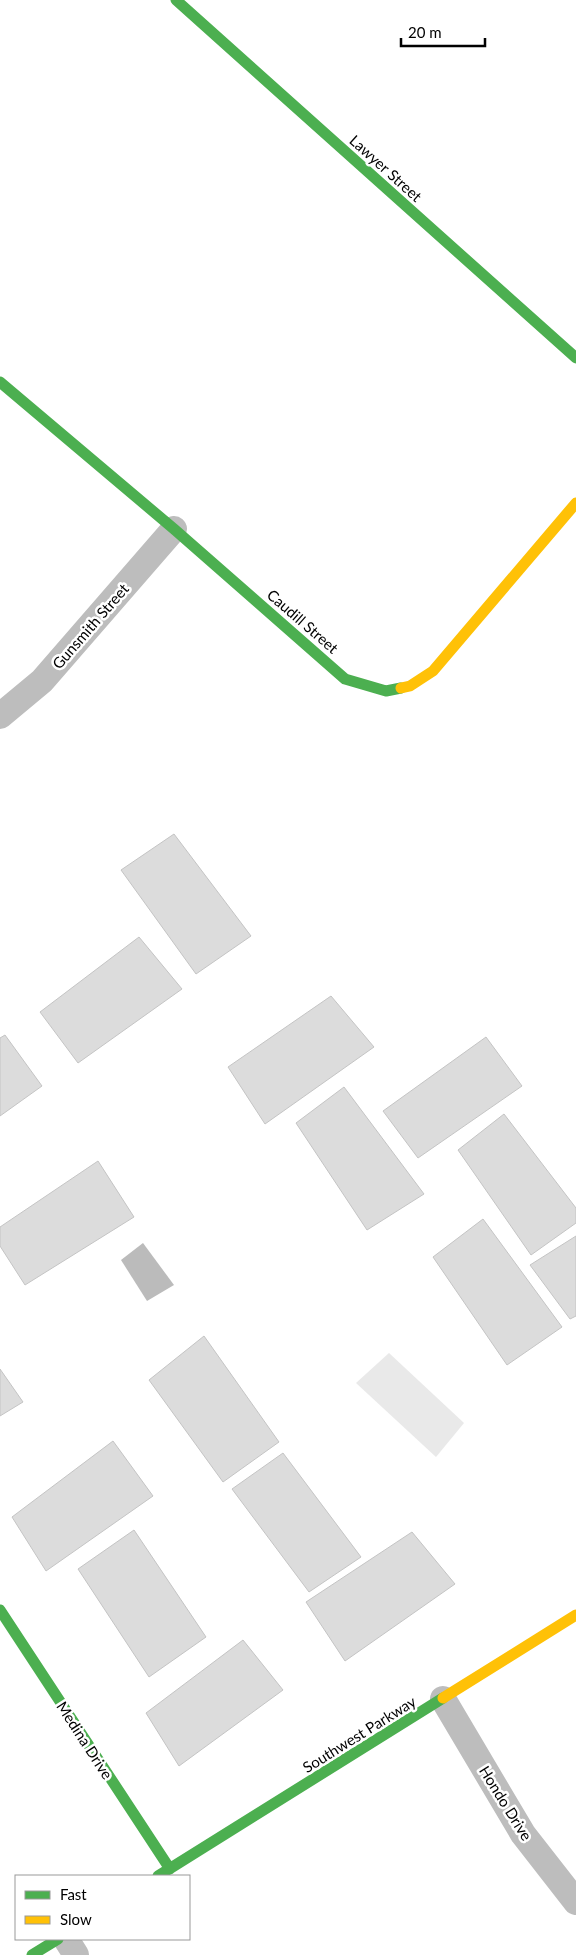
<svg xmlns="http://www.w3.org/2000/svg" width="576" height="1955" viewBox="0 0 576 1955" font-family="Lato,sans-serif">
<rect width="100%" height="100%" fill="#fff"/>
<path fill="#e9e9e9" d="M 389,1353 L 464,1423 L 436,1457 L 356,1383 Z"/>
<path fill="#bbb" d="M 143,1243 L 174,1285 L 147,1301 L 121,1260 Z"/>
<path fill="#dcdcdc" stroke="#c4c4c4" d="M 174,834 L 251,936 L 196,974 L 121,870 Z
M 139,937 L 182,989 L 78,1063 L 40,1012 Z
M 331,996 L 374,1047 L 265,1124 L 228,1067 Z
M 5,1035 L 42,1086 L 0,1116 L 0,1038 Z
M 486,1037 L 522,1086 L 418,1158 L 383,1111 Z
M 344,1087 L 424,1194 L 367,1230 L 296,1123 Z
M 504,1114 L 576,1208 L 576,1223 L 531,1255 L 458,1150 Z
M 98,1161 L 134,1217 L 25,1285 L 0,1246 L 0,1227 Z
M 483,1219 L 562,1327 L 507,1365 L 433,1257 Z
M 576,1236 L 576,1316 L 570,1319 L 530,1265 Z
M 204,1336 L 279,1442 L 223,1482 L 149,1380 Z
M 0,1369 L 23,1402 L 0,1416 Z
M 113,1441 L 153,1496 L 46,1571 L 12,1517 Z
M 283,1453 L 361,1557 L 309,1592 L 232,1489 Z
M 134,1530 L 206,1637 L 149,1677 L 78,1569 Z
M 412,1532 L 455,1584 L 345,1661 L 306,1602 Z
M 243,1640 L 283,1690 L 179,1766 L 146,1713 Z"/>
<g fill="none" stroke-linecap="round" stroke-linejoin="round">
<path stroke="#bdbdbd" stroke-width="26" d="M 0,716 L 42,681 L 174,529
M 443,1699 L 523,1834 L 576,1902
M 66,1939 L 76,1955"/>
<path stroke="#4caf50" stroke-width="11" d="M 176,0 L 576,358
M 0,382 L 174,529 L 345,679 L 386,691 L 401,688
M 0,1610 L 170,1869
M 158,1876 L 443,1698
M 32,1955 L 58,1939"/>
<path stroke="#ffc107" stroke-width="11" d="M 401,688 L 410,686 L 433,671 L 576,503
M 443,1698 L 576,1615"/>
</g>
<g text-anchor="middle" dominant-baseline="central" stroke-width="5" stroke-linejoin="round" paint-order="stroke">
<g font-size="15" fill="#000" stroke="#fff">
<text transform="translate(386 168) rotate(42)">Lawyer Street</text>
<text transform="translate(303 621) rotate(41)">Caudill Street</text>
<text transform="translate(90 626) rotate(-49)">Gunsmith Street</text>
<text transform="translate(359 1734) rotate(-32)">Southwest Parkway</text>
<text transform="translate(85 1740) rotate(57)">Medina Drive</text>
<text transform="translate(506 1803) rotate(58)">Hondo Drive</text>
</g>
</g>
<rect x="15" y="1875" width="175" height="65" fill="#ffffff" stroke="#999999"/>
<rect x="25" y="1891" width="25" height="8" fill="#4caf50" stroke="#999999"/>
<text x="60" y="1900" font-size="15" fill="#000000">Fast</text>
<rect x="25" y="1916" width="25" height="8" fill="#ffc107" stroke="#999999"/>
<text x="60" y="1925" font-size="15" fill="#000000">Slow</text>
<path d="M401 38v8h84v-8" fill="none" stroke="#000000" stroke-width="2.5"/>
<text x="408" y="38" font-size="15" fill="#000000" stroke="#ffffff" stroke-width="4" paint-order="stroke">20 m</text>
</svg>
